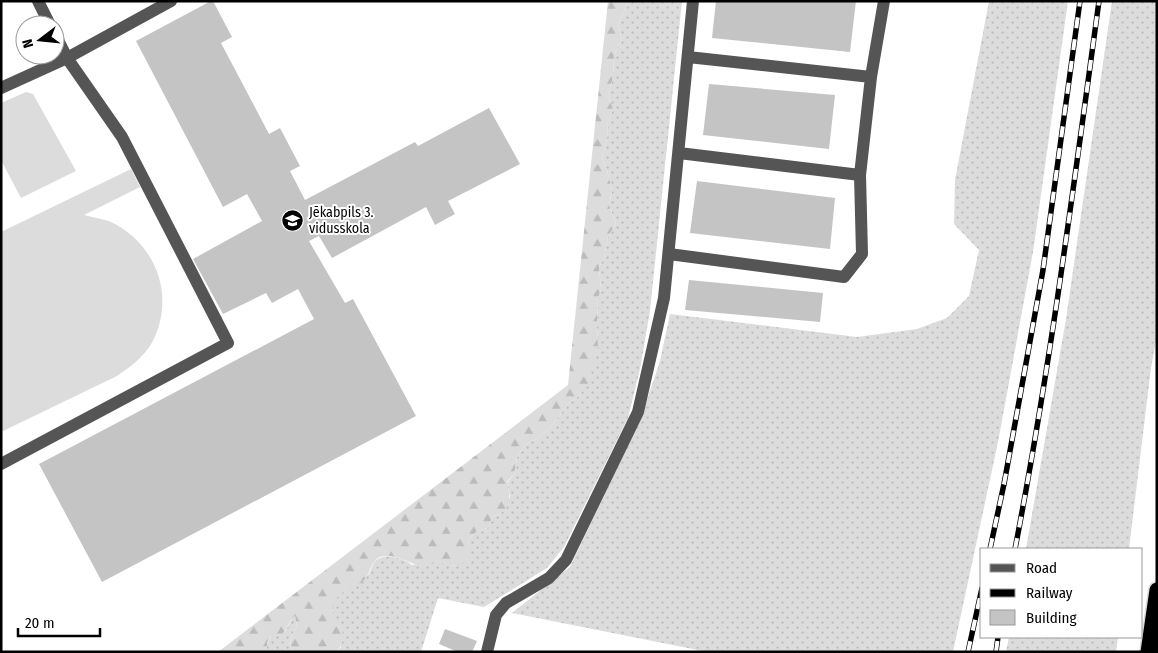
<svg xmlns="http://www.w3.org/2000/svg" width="1158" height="653" viewBox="0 0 1158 653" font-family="'Fira Sans Condensed',sans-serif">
<defs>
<pattern id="grass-dots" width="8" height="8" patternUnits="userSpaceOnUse" patternTransform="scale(1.25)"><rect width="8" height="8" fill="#dcdcdc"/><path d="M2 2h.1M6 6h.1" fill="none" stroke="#bbb" stroke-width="1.8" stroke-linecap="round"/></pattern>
<pattern id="forest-firs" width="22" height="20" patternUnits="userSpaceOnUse" patternTransform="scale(1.25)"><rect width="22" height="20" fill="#dcdcdc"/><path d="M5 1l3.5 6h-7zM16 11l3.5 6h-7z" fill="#bbb"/></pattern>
</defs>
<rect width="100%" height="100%" fill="#fff"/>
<path fill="url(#grass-dots)" d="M 626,1 L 682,1 L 650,311 L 640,369 L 628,418 L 564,547 L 547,568 L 484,607 L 438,598 L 421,652 L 337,652 L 341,647 C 337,633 329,616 334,602 C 338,590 358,586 367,576 C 373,570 371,561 380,558 C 388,554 406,559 412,565 L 435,561 L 454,566 L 470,556 L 468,540 L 477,531 L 488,528 L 492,517 L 500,514 L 510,497 L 507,483 L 514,474 L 517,457 L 526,444 L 537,439 L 550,428 L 568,404 L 580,395 L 598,346 L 597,326 L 598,298 L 601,289 L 599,267 L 604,258 L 608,236 L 616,224 L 609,205 L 612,190 L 607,170 L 602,158 L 607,139 L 608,121 L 613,109 L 608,95 L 613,77 L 614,55 L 622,40 L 618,24 L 627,6 Z
M 989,1 L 1068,1 L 1033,252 L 998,442 L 953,652 L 708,652 L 512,613 L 570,567 L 641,418 L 660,361 L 670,314 L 857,337 L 917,329 L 947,318 L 969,296 L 979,250 L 954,224 L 955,180 Z
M 1112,1 L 1157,1 L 1157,335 L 1151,368 L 1129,549 L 1026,549 L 1066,319 Z
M 295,616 L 297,626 C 292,634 288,642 292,652 L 267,652 L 267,644 L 271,635 C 291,636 284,626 295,616 Z
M 1009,637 L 1118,637 L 1116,652 L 1006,652 Z"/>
<path fill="url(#forest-firs)" d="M 608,1 L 626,1 L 627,6 L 618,24 L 622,40 L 614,55 L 613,77 L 608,95 L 613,109 L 608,121 L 607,139 L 602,158 L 607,170 L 612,190 L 609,205 L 616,224 L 608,236 L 604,258 L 599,267 L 601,289 L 598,298 L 597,326 L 598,346 L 588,384 L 580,395 L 568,404 L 550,428 L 537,439 L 526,444 L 517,457 L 514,474 L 507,482 C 511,500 511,511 492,517 L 488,528 L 477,531 L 468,540 L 471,556 C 458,570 451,566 435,561 L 425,568 C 411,564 399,555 384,556 C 370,558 372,573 363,581 C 347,596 338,585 332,612 C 342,624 348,638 337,652 L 292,652 C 288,642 292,634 297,626 L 295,616 C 283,626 291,636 271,635 L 267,643 L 267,652 L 218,652 L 568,385 Z"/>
<path fill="#dcdcdc" d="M 26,92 L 33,94 L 76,171 L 21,198 L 1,160 L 1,103 Z
M 131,169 L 140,187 L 84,215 C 95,218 107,219 117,225 C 155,247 173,292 156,334 C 149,353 133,365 117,376 L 1,432 L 1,232 Z"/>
<path fill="#c4c4c4" d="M 211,1 L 213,1 L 232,37 L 221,43 L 269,134 L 280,128 L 300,166 L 290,171 L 305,200 L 415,142 L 418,146 L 489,108 L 520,164 L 448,201 L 455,214 L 435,225 L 426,207 L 332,258 L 319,236 L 309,241 L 345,303 L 353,299 L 416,416 L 102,582 L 39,464 L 314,319 L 298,289 L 272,303 L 266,293 L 223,314 L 193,259 L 262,221 L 247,194 L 223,207 L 136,41 Z
M 716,1 L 856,1 L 850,52 L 712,38 Z
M 709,84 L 835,95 L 829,149 L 703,135 Z
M 697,181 L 835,198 L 830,249 L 690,233 Z
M 689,280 L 823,293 L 820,322 L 685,310 Z
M 445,629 L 477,641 L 472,652 L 458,652 L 439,644 Z"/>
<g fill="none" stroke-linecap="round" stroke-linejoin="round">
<defs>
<path id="highway" d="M 1148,652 L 1157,590"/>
</defs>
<use href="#highway" stroke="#dbdbdb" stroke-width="18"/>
<path stroke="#555" stroke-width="12" d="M 38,1 L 50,25
M 55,34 L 67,58 L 171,1
M 688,57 L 871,77
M 1,88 L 67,58 L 122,137 L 228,343 L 1,464
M 679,153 L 860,175
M 669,254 L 844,277 L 862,254 L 860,175 L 871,77 L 884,1
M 487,652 L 496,615 L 506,603 L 549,578 L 566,560 L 638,412 L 664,298 L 693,1"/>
<use href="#highway" stroke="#000" stroke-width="15"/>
<defs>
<path id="rail" d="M 990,549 L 1004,484 L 1043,270 L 1080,1
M 1015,549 C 1050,368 1074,184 1099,1
M 968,652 L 982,588
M 996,652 L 998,637"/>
</defs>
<use href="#rail" stroke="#000" stroke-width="5.5"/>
<use href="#rail" stroke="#fff" stroke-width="4" stroke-dasharray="11" stroke-linecap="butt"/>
</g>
<defs>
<symbol id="school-disc" viewBox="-11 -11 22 22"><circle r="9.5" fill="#000" stroke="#fff"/><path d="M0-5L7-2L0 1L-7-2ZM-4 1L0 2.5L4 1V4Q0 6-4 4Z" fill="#fff"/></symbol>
</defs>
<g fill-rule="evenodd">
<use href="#school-disc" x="280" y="208" width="25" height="25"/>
</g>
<g text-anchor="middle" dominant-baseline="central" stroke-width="4" stroke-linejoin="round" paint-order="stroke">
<g font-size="14" fill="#000" stroke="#fff" text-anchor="start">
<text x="309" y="212">Jēkabpils 3.<tspan x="309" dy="16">vidusskola</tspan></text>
</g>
</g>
<rect width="1158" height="653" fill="none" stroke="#000000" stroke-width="5"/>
<rect x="980" y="548" width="162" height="90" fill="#ffffff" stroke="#999999"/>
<rect x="990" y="564" width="25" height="8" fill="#555555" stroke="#999999"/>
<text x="1026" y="573" font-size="15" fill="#000000">Road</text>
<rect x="990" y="589" width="25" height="8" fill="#000000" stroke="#999999"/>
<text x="1026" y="598" font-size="15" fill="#000000">Railway</text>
<rect x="990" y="610" width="25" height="15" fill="#c4c4c4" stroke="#999999"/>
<text x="1026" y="623" font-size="15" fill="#000000">Building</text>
<g transform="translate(40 40) rotate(254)"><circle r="24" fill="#ffffff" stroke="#999999"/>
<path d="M0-4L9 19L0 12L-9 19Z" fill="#000000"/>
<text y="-8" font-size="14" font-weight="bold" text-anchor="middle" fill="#000000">N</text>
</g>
<path d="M18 628v8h82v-8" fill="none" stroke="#000000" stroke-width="2.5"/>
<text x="25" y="628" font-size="15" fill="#000000" stroke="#ffffff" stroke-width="4" paint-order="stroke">20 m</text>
</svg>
